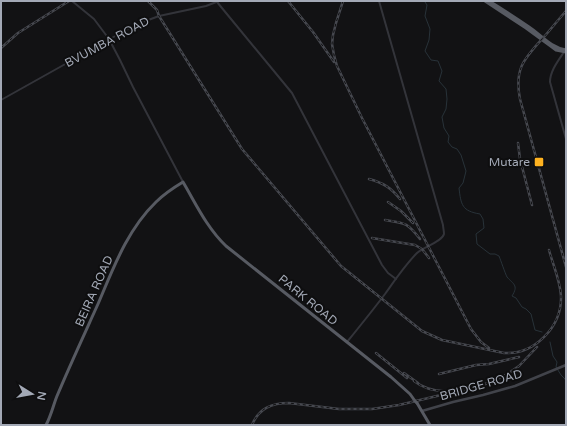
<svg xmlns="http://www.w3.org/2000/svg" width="567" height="426" viewBox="0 0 567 426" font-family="'Varela Round',sans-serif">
<rect width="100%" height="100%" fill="#121214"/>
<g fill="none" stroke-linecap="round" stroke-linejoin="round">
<path stroke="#283239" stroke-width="1" d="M 426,1 L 425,2 L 427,5 L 425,16 L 430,29 L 429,40 L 425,51 L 431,60 L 438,61 L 442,71 L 439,81 L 446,89 L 447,99 L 446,109 L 442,117 L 444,128 L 449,136 L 448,142 L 452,147 L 457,149 L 461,155 L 466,171 L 463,183 L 459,188 C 461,205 462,211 480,214 L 483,219 L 484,228 L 476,234 L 477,244 L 490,254 L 495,254 L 499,256 C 501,261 505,273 507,277 C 513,284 519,285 512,296 L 516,298 L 522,307 L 526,309 L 531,314 L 535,330 L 542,332
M 550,342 L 553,356 L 557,362 L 556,367 L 561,375 L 565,379 L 566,381"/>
<path stroke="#33343a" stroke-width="2" d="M 217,2 L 292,93 L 382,265 L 388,273 L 396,279
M 564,52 C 558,61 550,71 550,82 L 566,139"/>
<path stroke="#33343a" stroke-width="2" d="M 72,1 L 94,19 L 109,39 L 120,60 L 133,87 L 183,182
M 1,100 L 135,25 L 159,16 L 206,6 L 219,1
M 347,342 C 360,326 373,310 385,294 C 395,280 405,265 417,253 C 423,247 442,242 444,234 C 444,231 443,227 443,225 L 379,1"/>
<path stroke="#41434a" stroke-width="2.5" d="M 422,411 L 453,402 L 483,395 L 515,386 L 566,365"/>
<path stroke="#575a62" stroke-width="3" d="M 485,1 L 526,28 L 552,47 L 556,50 L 566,52
M 489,1 C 502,9 516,18 529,27 C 541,35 551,48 566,50
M 417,403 L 430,425
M 46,425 C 51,416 53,406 57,396 C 70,365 84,335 98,304 C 113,269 127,230 156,202 C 164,194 173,188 183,182 C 196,204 207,228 226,246 L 391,377 L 410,394 L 415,401"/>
<defs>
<path id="rail" d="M 148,1 L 157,10 L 159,16 L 242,149 L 341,266 L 422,331 L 442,340 L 504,353 C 534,355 562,327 561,296 C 560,280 553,265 549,250
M 288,1 L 313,32 L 334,62
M 343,1 L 336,23 L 333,35 L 332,44 L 334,55 L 337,66 L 362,118 L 471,329 L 481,342 L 489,348
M 566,11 C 558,20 551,29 543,38 C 524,59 514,69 520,99 L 566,267
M 1,48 L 18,33 L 69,1
M 518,143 L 520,159 L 532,205
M 369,179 C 384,183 391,188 400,199
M 388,202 L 401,211 L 413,223
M 385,220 C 405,223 407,222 420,239
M 372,238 L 415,245 L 422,249 L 429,258
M 376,353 L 407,378
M 404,373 L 418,383
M 439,374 L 476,365 L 489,364 L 519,357
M 414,381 C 423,388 433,391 445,391
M 252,425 C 259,408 272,403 289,403 L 339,409 L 372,409 L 399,405 L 483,385 L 494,380 L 506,375 L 519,366 L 537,347"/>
</defs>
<use href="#rail" stroke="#46484f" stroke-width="2.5"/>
<use href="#rail" stroke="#0e0e0f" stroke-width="1" stroke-dasharray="3" stroke-linecap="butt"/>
<path stroke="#575a62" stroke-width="3" d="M 415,401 L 417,403"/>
</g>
<rect fill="#feb220" stroke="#0e0e0f" stroke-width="1.5" x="534" y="157" width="10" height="10" rx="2"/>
<g text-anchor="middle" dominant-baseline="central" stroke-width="4" stroke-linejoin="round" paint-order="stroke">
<g font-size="12" fill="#a3a9b6" stroke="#0e0e0f">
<text transform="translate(107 42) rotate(-28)">BVUMBA ROAD</text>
<text transform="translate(94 291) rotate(-66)">BEIRA ROAD</text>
<text transform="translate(308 300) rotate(39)">PARK ROAD</text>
<text transform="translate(481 385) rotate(-16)">BRIDGE ROAD</text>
</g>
<g font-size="12" fill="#a3a9b6" stroke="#0e0e0f" text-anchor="end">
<text x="530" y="162">Mutare</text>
</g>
</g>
<rect width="567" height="426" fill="none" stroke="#a3a9b6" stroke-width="4"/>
<g transform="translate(32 394) rotate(101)" stroke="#0e0e0f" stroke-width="3" paint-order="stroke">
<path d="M0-3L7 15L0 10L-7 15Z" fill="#a3a9b6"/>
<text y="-6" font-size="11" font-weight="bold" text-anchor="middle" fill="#a3a9b6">N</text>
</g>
</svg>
